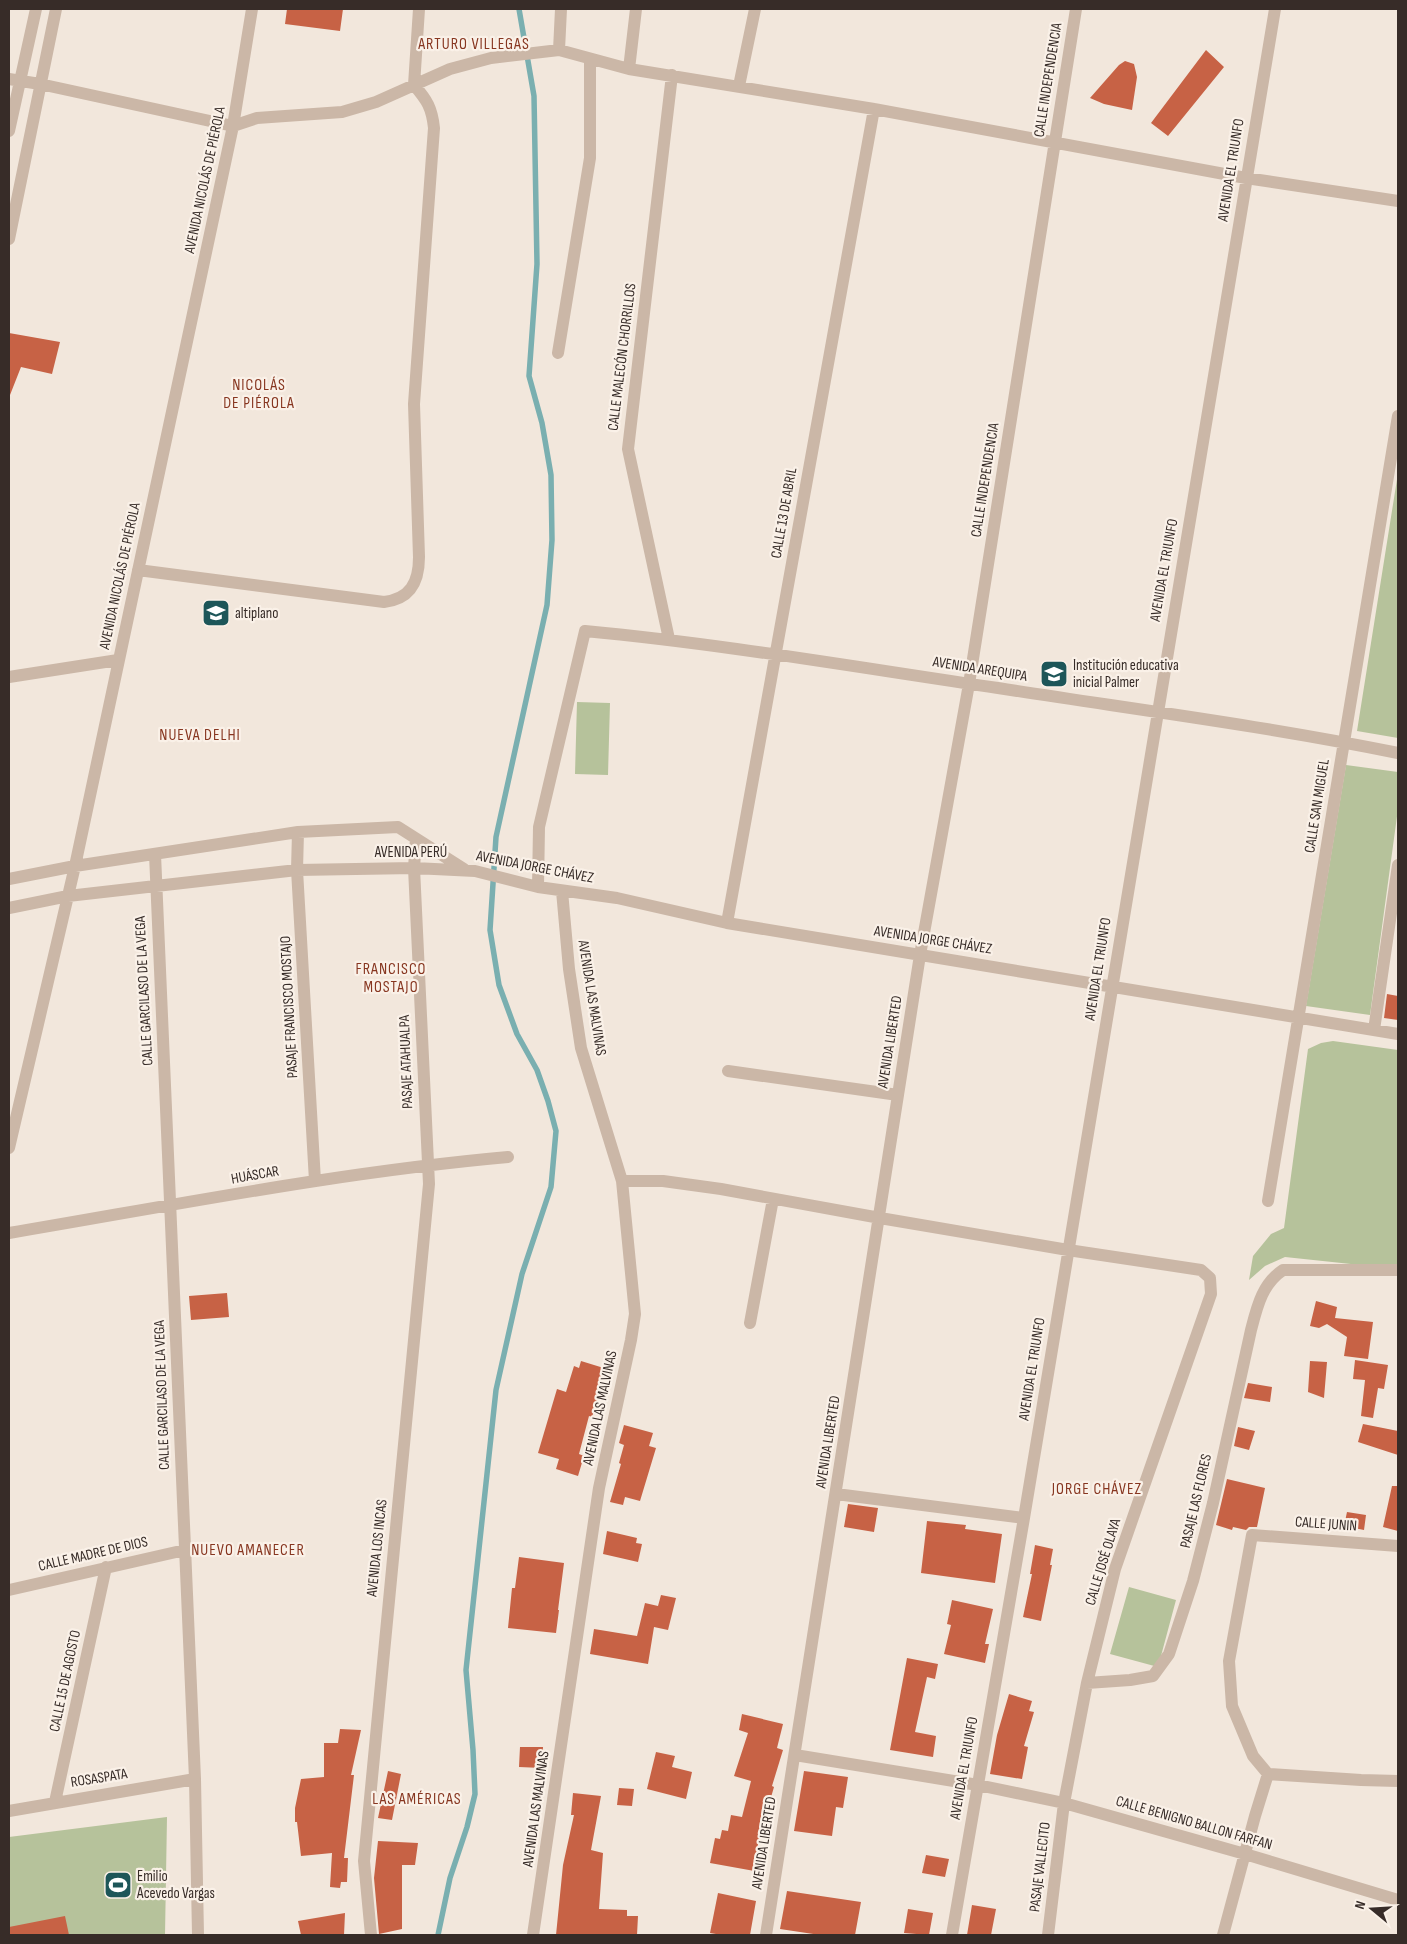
<svg xmlns="http://www.w3.org/2000/svg" width="1407" height="1944" viewBox="0 0 1407 1944" font-family="'Sofia Sans Condensed',sans-serif">
<rect width="100%" height="100%" fill="#f2e7dc"/>
<path fill="#b6c29b" d="M 1398,473 L 1398,738 L 1357,731 Z
M 577,702 L 610,703 L 608,775 L 575,774 Z
M 1346,765 L 1398,772 L 1398,809 L 1370,1015 L 1306,1006 Z
M 1333,1041 L 1398,1050 L 1398,1269 L 1285,1257 L 1265,1266 L 1249,1280 L 1253,1256 L 1271,1234 L 1284,1228 L 1308,1049 L 1321,1043 Z
M 1129,1587 L 1176,1600 L 1158,1667 L 1110,1654 Z
M 167,1817 L 165,1935 L 9,1935 L 9,1837 Z"/>
<g fill="none" stroke-linecap="round" stroke-linejoin="round">
<path stroke="#7aafb0" stroke-width="5.5" d="M 438,1935 L 450,1878 L 467,1827 L 475,1794 L 473,1750 L 466,1670 L 496,1390 L 522,1274 L 551,1187 L 556,1131 L 548,1101 L 537,1070 L 517,1034 L 499,985 L 490,930 L 496,837 L 547,605 L 552,540 L 551,475 L 542,423 L 529,376 L 537,264 L 534,96 L 519,9"/>
</g>
<path fill="#c76245" d="M 287,9 L 343,9 L 340,31 L 285,24 Z
M 1206,50 L 1224,67 L 1168,136 L 1151,123 Z
M 1125,61 L 1134,64 L 1137,77 L 1132,110 L 1104,104 L 1090,98 L 1119,65 Z
M 9,333 L 60,342 L 52,374 L 21,367 L 10,395 L 9,395 Z
M 1387,994 L 1398,996 L 1398,1020 L 1384,1018 Z
M 227,1293 L 229,1317 L 191,1320 L 189,1296 Z
M 1316,1301 L 1337,1307 L 1335,1318 L 1373,1322 L 1368,1359 L 1344,1356 L 1347,1337 L 1327,1324 L 1319,1328 L 1310,1326 Z
M 1355,1360 L 1388,1365 L 1384,1389 L 1378,1388 L 1373,1418 L 1361,1416 L 1365,1380 L 1353,1379 Z
M 581,1361 L 607,1369 L 592,1417 L 589,1416 L 579,1454 L 584,1456 L 578,1476 L 556,1469 L 559,1459 L 538,1453 L 557,1389 L 566,1392 L 574,1366 L 579,1368 Z
M 1310,1361 L 1327,1362 L 1324,1398 L 1308,1392 Z
M 1248,1383 L 1272,1387 L 1270,1402 L 1244,1398 Z
M 1363,1424 L 1398,1431 L 1398,1455 L 1358,1442 Z
M 624,1425 L 653,1433 L 649,1446 L 656,1448 L 640,1501 L 625,1497 L 623,1505 L 610,1502 L 621,1464 L 619,1463 L 624,1445 L 619,1443 Z
M 1238,1427 L 1255,1431 L 1249,1450 L 1234,1446 Z
M 1227,1479 L 1265,1488 L 1257,1527 L 1249,1527 L 1246,1530 L 1233,1527 L 1232,1530 L 1216,1525 Z
M 1392,1486 L 1398,1486 L 1398,1531 L 1383,1527 Z
M 848,1504 L 878,1508 L 874,1532 L 844,1527 Z
M 1347,1512 L 1366,1515 L 1364,1530 L 1344,1526 Z
M 927,1521 L 966,1525 L 965,1529 L 1002,1534 L 995,1583 L 921,1573 Z
M 607,1531 L 637,1538 L 636,1543 L 642,1544 L 638,1562 L 603,1554 Z
M 1035,1545 L 1053,1549 L 1050,1565 L 1052,1565 L 1041,1621 L 1023,1617 L 1032,1574 L 1030,1574 Z
M 519,1557 L 564,1563 L 558,1610 L 559,1610 L 556,1633 L 508,1628 L 512,1588 L 515,1588 Z
M 661,1595 L 676,1598 L 668,1630 L 654,1627 L 648,1664 L 590,1654 L 594,1629 L 637,1636 L 645,1603 L 658,1606 Z
M 952,1600 L 993,1609 L 985,1644 L 989,1644 L 985,1663 L 944,1654 L 951,1625 L 947,1624 Z
M 907,1658 L 938,1664 L 935,1679 L 927,1677 L 915,1732 L 936,1736 L 933,1757 L 890,1750 Z
M 1009,1694 L 1032,1701 L 1029,1711 L 1034,1712 L 1024,1746 L 1028,1747 L 1022,1779 L 990,1774 L 997,1735 Z
M 742,1714 L 783,1724 L 777,1748 L 783,1750 L 772,1786 L 774,1787 L 767,1811 L 764,1811 L 756,1855 L 763,1856 L 760,1872 L 710,1863 L 715,1838 L 720,1839 L 722,1830 L 728,1831 L 731,1815 L 742,1817 L 751,1781 L 734,1776 L 748,1733 L 739,1730 Z
M 340,1729 L 361,1730 L 351,1775 L 354,1775 L 344,1858 L 348,1858 L 347,1882 L 341,1882 L 340,1888 L 330,1887 L 332,1853 L 301,1856 L 297,1822 L 295,1822 L 295,1808 L 301,1779 L 324,1777 L 324,1743 L 338,1743 Z
M 520,1747 L 543,1747 L 542,1768 L 519,1767 Z
M 656,1752 L 675,1756 L 672,1767 L 692,1772 L 686,1799 L 647,1789 Z
M 388,1771 L 401,1774 L 392,1820 L 378,1818 Z
M 804,1771 L 848,1777 L 843,1808 L 836,1807 L 832,1836 L 794,1831 Z
M 619,1788 L 634,1789 L 632,1806 L 617,1805 Z
M 573,1793 L 601,1796 L 591,1850 L 603,1853 L 599,1909 L 627,1910 L 627,1916 L 638,1916 L 637,1935 L 556,1935 L 563,1865 L 574,1815 L 571,1815 Z
M 378,1841 L 418,1843 L 415,1865 L 402,1865 L 402,1929 L 379,1934 L 374,1878 Z
M 926,1855 L 949,1859 L 945,1877 L 922,1873 Z
M 787,1891 L 861,1902 L 855,1935 L 820,1935 L 780,1929 Z
M 718,1893 L 756,1901 L 750,1935 L 722,1935 L 710,1933 Z
M 972,1905 L 996,1909 L 991,1935 L 967,1935 Z
M 908,1909 L 933,1913 L 929,1935 L 904,1933 Z
M 345,1913 L 344,1935 L 301,1935 L 298,1921 Z
M 65,1916 L 69,1935 L 9,1935 L 9,1927 Z"/>
<g fill="none" stroke-linecap="round" stroke-linejoin="round">
<path stroke="#cbb7a7" stroke-width="12" d="M 559,50 L 561,9
M 629,69 L 636,9
M 9,79 L 40,84 L 233,126 L 257,118 L 342,112 L 376,102 L 450,69 L 491,58 L 559,50 L 629,69 L 874,109 L 1246,178 L 1398,201
M 739,86 L 755,9
M 9,131 L 36,9
M 9,239 L 56,9
M 558,353 L 590,158 L 590,59
M 138,570 L 384,602 C 410,599 419,583 419,557 L 414,404 L 434,128 C 432,108 427,100 414,85 L 419,9
M 669,639 L 628,449 L 672,75
M 9,677 L 118,660
M 298,832 L 297,870 L 315,1181
M 155,854 L 195,1779 L 198,1935
M 9,879 L 75,866 L 298,832 L 398,827 L 464,869
M 538,887 L 539,827 L 585,631 C 723,644 861,668 998,688 C 1132,709 1266,726 1398,753
M 9,908 L 68,896 L 297,870 L 414,868 L 475,871 L 538,887 L 617,898 L 727,923 L 1398,1034
M 727,923 L 874,109
M 1374,1030 L 1398,865
M 728,1071 L 898,1095
M 9,1148 L 75,866 L 233,126 L 252,9
M 622,1181 L 663,1181 L 721,1189 L 880,1218 L 1068,1250 L 1201,1270 L 1210,1278 L 1211,1294 L 1115,1569 L 1087,1683 L 1064,1803 L 1048,1935
M 1268,1201 L 1398,416
M 9,1233 C 175,1205 340,1172 508,1157
M 750,1323 L 773,1199
M 836,1494 L 1024,1518
M 1398,1546 L 1252,1535 L 1229,1661 L 1232,1706 L 1253,1756 L 1268,1774 L 1361,1780 L 1398,1781
M 9,1590 L 185,1550
M 1087,1683 L 1130,1680 L 1153,1676 L 1169,1654 L 1193,1581 L 1213,1503 L 1251,1330 C 1257,1307 1262,1284 1283,1270 L 1398,1270
M 795,1755 L 978,1785 L 1064,1803 L 1245,1854 L 1398,1900
M 55,1802 L 106,1567
M 9,1811 L 195,1779
M 371,1935 L 364,1861 L 429,1184 L 414,868 L 416,839
M 533,1935 L 599,1488 L 631,1340 L 635,1314 L 622,1181 L 581,1048 L 569,969 L 562,891
M 766,1935 L 920,955 L 969,684 L 1076,9
M 952,1935 L 1024,1518 L 1275,9
M 1223,1935 L 1255,1816 L 1268,1774"/>
</g>
<defs>
<symbol id="university-square" viewBox="-11 -11 22 22"><rect x="-9" y="-9" width="18" height="18" rx="4" fill="#1d5659" stroke="#faf1e8"/><path d="M0-5L7-2L0 1L-7-2ZM-4 1L0 2.5L4 1V4Q0 6-4 4Z" fill="#fff"/></symbol>
<symbol id="school-square" viewBox="-11 -11 22 22"><rect x="-9" y="-9" width="18" height="18" rx="4" fill="#1d5659" stroke="#faf1e8"/><path d="M0-5L7-2L0 1L-7-2ZM-4 1L0 2.5L4 1V4Q0 6-4 4Z" fill="#fff"/></symbol>
<symbol id="stadium-square" viewBox="-11 -11 22 22"><rect x="-9" y="-9" width="18" height="18" rx="4" fill="#1d5659" stroke="#faf1e8"/><path d="M0-5a6.5 5 0 1 0 0 10a6.5 5 0 1 0 0-10ZM-3.5-1.8h7v3.6h-7Z" fill="#fff"/></symbol>
</defs>
<g fill-rule="evenodd">
<use href="#university-square" x="200" y="597" width="32" height="32"/>
<use href="#school-square" x="1038" y="658" width="32" height="32"/>
<use href="#stadium-square" x="102" y="1869" width="32" height="32"/>
</g>
<g text-anchor="middle" dominant-baseline="central" stroke-width="4.5" stroke-linejoin="round" paint-order="stroke">
<g font-size="15" fill="#372c28" stroke="#faf1e8">
<text transform="translate(1048 80) rotate(-81)">CALLE INDEPENDENCIA</text>
<text transform="translate(1231 170) rotate(-81)">AVENIDA EL TRIUNFO</text>
<text transform="translate(205 180) rotate(-78)">AVENIDA NICOLÁS DE PIÉROLA</text>
<text transform="translate(622 357) rotate(-83)">CALLE MALECÓN CHORRILLOS</text>
<text transform="translate(985 480) rotate(-81)">CALLE INDEPENDENCIA</text>
<text transform="translate(784 513) rotate(-80)">CALLE 13 DE ABRIL</text>
<text transform="translate(1164 570) rotate(-80)">AVENIDA EL TRIUNFO</text>
<text transform="translate(120 576) rotate(-78)">AVENIDA NICOLÁS DE PIÉROLA</text>
<text transform="translate(980 669) rotate(9)">AVENIDA AREQUIPA</text>
<text transform="translate(1317 806) rotate(-81)">CALLE SAN MIGUEL</text>
<text x="411" y="852">AVENIDA PERÚ</text>
<text transform="translate(535 867) rotate(11)">AVENIDA JORGE CHÁVEZ</text>
<text transform="translate(933 940) rotate(9)">AVENIDA JORGE CHÁVEZ</text>
<text transform="translate(1098 969) rotate(-81)">AVENIDA EL TRIUNFO</text>
<text transform="translate(144 991) rotate(-93)">CALLE GARCILASO DE LA VEGA</text>
<text transform="translate(592 998) rotate(81)">AVENIDA LAS MALVINAS</text>
<text transform="translate(289 1007) rotate(-93)">PASAJE FRANCISCO MOSTAJO</text>
<text transform="translate(890 1042) rotate(-81)">AVENIDA LIBERTED</text>
<text transform="translate(406 1062) rotate(-92)">PASAJE ATAHUALPA</text>
<text transform="translate(255 1175) rotate(-10)">HUÁSCAR</text>
<text transform="translate(1032 1369) rotate(-81)">AVENIDA EL TRIUNFO</text>
<text transform="translate(162 1395) rotate(-92)">CALLE GARCILASO DE LA VEGA</text>
<text transform="translate(600 1408) rotate(-78)">AVENIDA LAS MALVINAS</text>
<text transform="translate(828 1442) rotate(-81)">AVENIDA LIBERTED</text>
<text transform="translate(1196 1501) rotate(-77)">PASAJE LAS FLORES</text>
<text transform="translate(1326 1524) rotate(4)">CALLE JUNIN</text>
<text transform="translate(377 1548) rotate(-84)">AVENIDA LOS INCAS</text>
<text transform="translate(93 1554) rotate(-13)">CALLE MADRE DE DIOS</text>
<text transform="translate(1103 1562) rotate(-73)">CALLE JOSÉ OLAYA</text>
<text transform="translate(65 1681) rotate(-78)">CALLE 15 DE AGOSTO</text>
<text transform="translate(964 1768) rotate(-80)">AVENIDA EL TRIUNFO</text>
<text transform="translate(99 1778) rotate(-9)">ROSASPATA</text>
<text transform="translate(536 1809) rotate(-82)">AVENIDA LAS MALVINAS</text>
<text transform="translate(1194 1823) rotate(16)">CALLE BENIGNO BALLON FARFAN</text>
<text transform="translate(764 1843) rotate(-81)">AVENIDA LIBERTED</text>
<text transform="translate(1040 1867) rotate(-83)">PASAJE VALLECITO</text>
</g>
<g font-size="15" fill="#372c28" stroke="#faf1e8" text-anchor="start">
<text x="235" y="613">altiplano</text>
<text x="1073" y="665">Institución educativa<tspan x="1073" dy="17">inicial Palmer</tspan></text>
<text x="137" y="1876">Emilio<tspan x="137" dy="17">Acevedo Vargas</tspan></text>
</g>
<g font-size="16" letter-spacing="1" fill="#873620" stroke="#faf1e8">
<text x="474" y="44">ARTURO VILLEGAS</text>
<text x="259" y="385">NICOLÁS<tspan x="259" dy="18">DE PIÉROLA</tspan></text>
<text x="200" y="735">NUEVA DELHI</text>
<text x="391" y="969">FRANCISCO<tspan x="391" dy="18">MOSTAJO</tspan></text>
<text x="1097" y="1489">JORGE CHÁVEZ</text>
<text x="248" y="1550">NUEVO AMANECER</text>
<text x="417" y="1799">LAS AMÉRICAS</text>
</g>
</g>
<rect width="1407" height="1944" fill="none" stroke="#372c28" stroke-width="20"/>
<g transform="translate(1372 1909) rotate(288)" stroke="#faf1e8" stroke-width="4" paint-order="stroke">
<path d="M0-4L9 19L0 12L-9 19Z" fill="#372c28"/>
<text y="-8" font-size="14" font-weight="bold" text-anchor="middle" fill="#372c28">N</text>
</g>
</svg>
